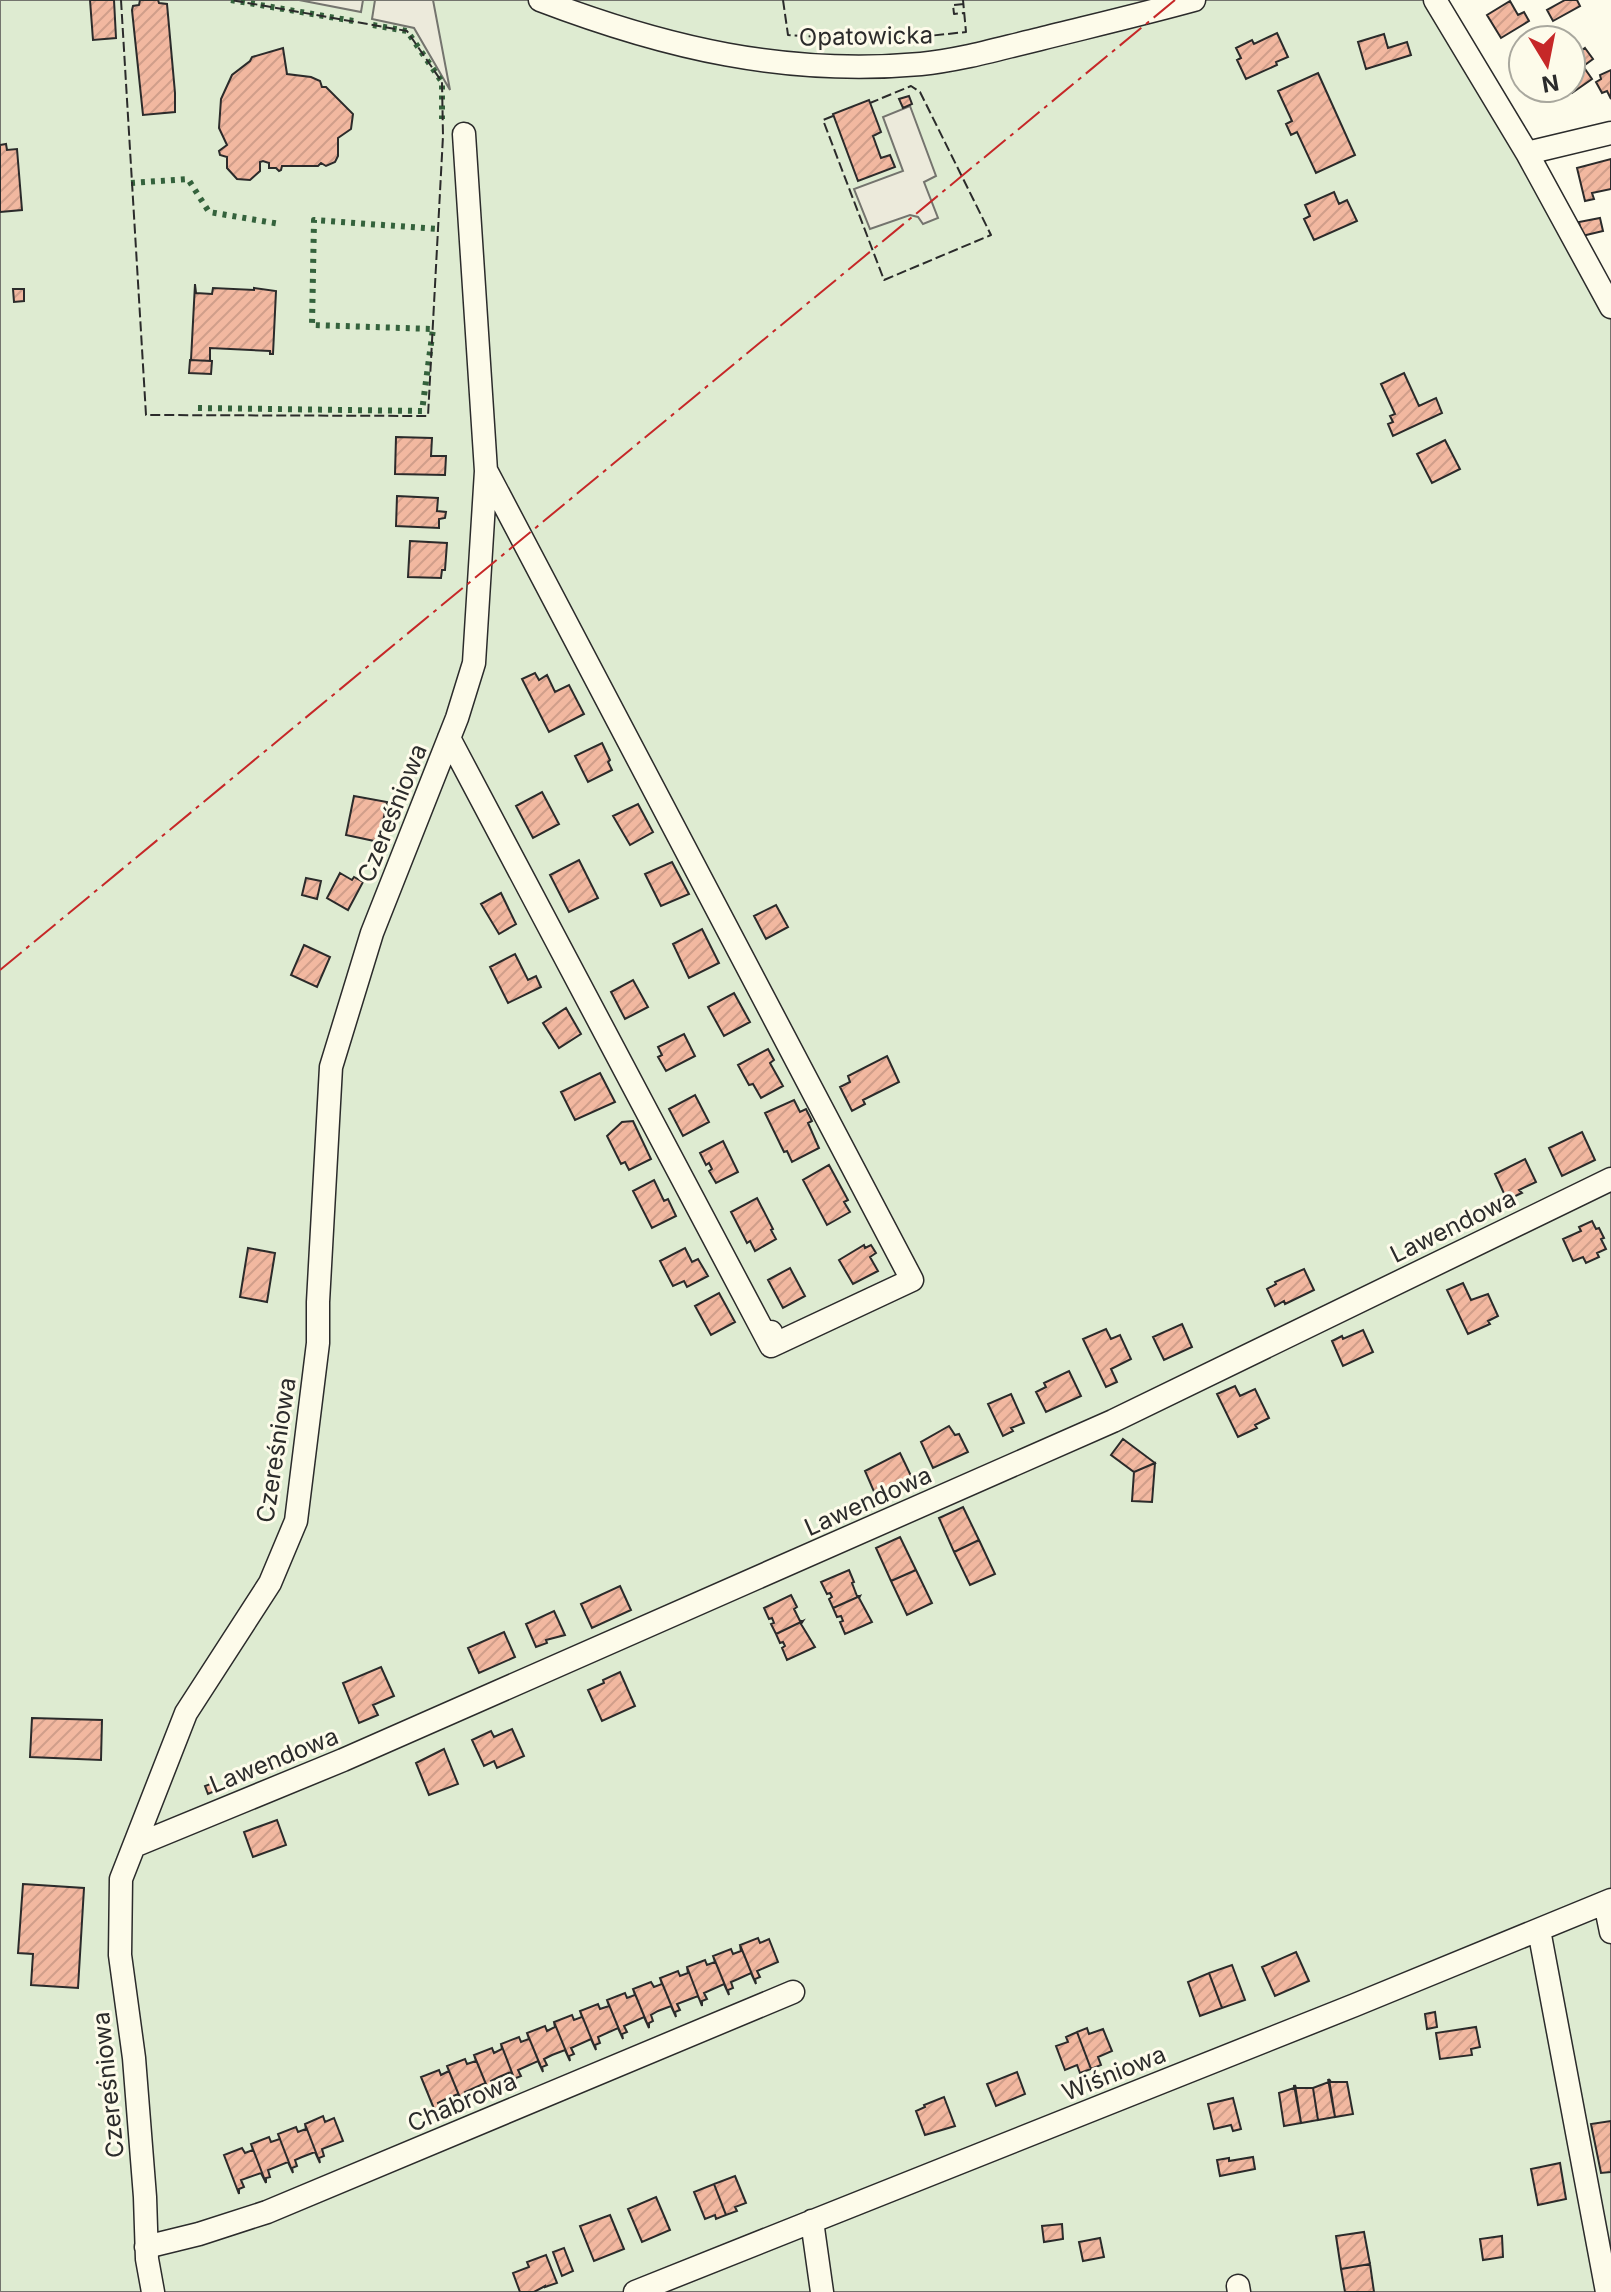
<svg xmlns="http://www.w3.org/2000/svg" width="1611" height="2292" viewBox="0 0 1611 2292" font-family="Inter,sans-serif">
<defs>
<pattern id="building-hatch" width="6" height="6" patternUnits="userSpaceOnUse" patternTransform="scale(2)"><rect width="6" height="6" fill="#f2b8a0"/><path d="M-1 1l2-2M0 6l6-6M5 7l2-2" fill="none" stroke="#d09e8a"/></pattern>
</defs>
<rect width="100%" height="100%" fill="#fdfbea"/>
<path fill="#deebd1" stroke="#74746e" stroke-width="2" d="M 0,0 L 1428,0 L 1611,291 L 1611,2292 L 0,2292 Z"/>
<path fill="#eceadb" stroke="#74746e" stroke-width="2" d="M 299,0 L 363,0 L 361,12 Z
M 375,0 L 433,0 L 450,90 L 414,28 L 372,19 Z
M 910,106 L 936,176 L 924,182 L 938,218 L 923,224 L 918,217 L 910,215 L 870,229 L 854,189 L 903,171 L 883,117 Z"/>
<path fill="url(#building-hatch)" stroke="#2b2b2b" stroke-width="2" d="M 90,0 L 114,0 L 116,38 L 93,40 Z
M 140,0 L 158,0 L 159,3 L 167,4 L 175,93 L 175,112 L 143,115 L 132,10 L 133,6 L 139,5 Z
M 1565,0 L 1577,0 L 1580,6 L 1553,21 L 1547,10 Z
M 1510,1 L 1518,15 L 1524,12 L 1529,21 L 1501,38 L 1487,15 Z
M 1277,33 L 1288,57 L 1276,62 L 1277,65 L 1246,79 L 1237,60 L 1241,58 L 1236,48 L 1252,40 L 1254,44 Z
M 1384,34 L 1388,48 L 1407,42 L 1411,55 L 1366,69 L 1358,42 Z
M 283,48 L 287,74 L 311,77 L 320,81 L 322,87 L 326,87 L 353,114 L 351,129 L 338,138 L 338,156 L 335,162 L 326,166 L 321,163 L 318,166 L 282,166 L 281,170 L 279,171 L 276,168 L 269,168 L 269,163 L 263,161 L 260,162 L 260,171 L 250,180 L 237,179 L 227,168 L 227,157 L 220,155 L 219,151 L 227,145 L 219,128 L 221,99 L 232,75 L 250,61 L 252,57 Z
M 1585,48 L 1593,59 L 1571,75 L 1571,58 Z
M 1523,53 L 1523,75 L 1514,58 Z
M 1583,66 L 1592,79 L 1572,93 L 1568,88 L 1571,88 L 1571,75 Z
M 1611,70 L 1611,99 L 1607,91 L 1602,93 L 1596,82 L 1601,79 L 1600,75 Z
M 1318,73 L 1355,155 L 1316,173 L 1297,132 L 1291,135 L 1286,124 L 1292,121 L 1278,91 Z
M 909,96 L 912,104 L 903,108 L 899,99 Z
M 869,100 L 881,132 L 873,136 L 881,158 L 890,155 L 895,167 L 858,181 L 833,114 Z
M 6,144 L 7,150 L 17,149 L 22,210 L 0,212 L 0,145 Z
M 1611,159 L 1611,189 L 1592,193 L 1594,199 L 1585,201 L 1577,168 Z
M 1334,192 L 1339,204 L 1347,200 L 1357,221 L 1314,240 L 1304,219 L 1310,216 L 1305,205 Z
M 1600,218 L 1603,231 L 1582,236 L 1579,222 Z
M 195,284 L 196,293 L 212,294 L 213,288 L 254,290 L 254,288 L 276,291 L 273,354 L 270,354 L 270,351 L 210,348 L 210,361 L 191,360 Z
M 13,289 L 24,289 L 24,301 L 14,302 Z
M 190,360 L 212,361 L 211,374 L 189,373 Z
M 1404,373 L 1419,406 L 1436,398 L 1442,413 L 1393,436 L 1388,424 L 1393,422 L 1390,416 L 1395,414 L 1381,384 Z
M 396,437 L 432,438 L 431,456 L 446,456 L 445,475 L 395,474 Z
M 1445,440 L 1460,469 L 1432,483 L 1417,454 Z
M 397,496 L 438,498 L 437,511 L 446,512 L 445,518 L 439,519 L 439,528 L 396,526 Z
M 410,541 L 447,543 L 445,570 L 442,570 L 441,578 L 408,577 Z
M 535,673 L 539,680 L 547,675 L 555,692 L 569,685 L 584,714 L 549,732 L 522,679 Z
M 602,743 L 610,760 L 608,762 L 612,770 L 588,782 L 575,756 Z
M 542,792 L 559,824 L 533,838 L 516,806 Z
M 354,796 L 387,802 L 379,842 L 346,835 Z
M 638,804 L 653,832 L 630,845 L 613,816 Z
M 579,860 L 598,898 L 569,912 L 550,875 Z
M 672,862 L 689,894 L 661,906 L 645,874 Z
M 340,873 L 352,880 L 354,877 L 363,882 L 348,910 L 327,898 Z
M 306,878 L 321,881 L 317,899 L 302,895 Z
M 501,893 L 516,924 L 499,934 L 481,904 Z
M 776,905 L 788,927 L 766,939 L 754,916 Z
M 702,929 L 719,963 L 689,978 L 673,944 Z
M 304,945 L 330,957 L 317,987 L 291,975 Z
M 515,954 L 528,980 L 536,976 L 541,987 L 508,1003 L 490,967 Z
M 633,980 L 648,1007 L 625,1019 L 611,992 Z
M 734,993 L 750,1022 L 724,1036 L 708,1007 Z
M 566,1008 L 581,1034 L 559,1048 L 543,1023 Z
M 684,1034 L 695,1056 L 666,1071 L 658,1057 L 662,1055 L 658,1047 Z
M 768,1049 L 774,1060 L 770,1063 L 783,1086 L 761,1098 L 753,1084 L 749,1085 L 738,1065 Z
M 887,1056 L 899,1082 L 863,1100 L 865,1104 L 852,1111 L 840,1087 L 850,1082 L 848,1076 Z
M 600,1073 L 615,1102 L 575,1120 L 561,1092 Z
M 695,1095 L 709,1122 L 683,1136 L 669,1109 Z
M 794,1100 L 800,1112 L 806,1109 L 812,1121 L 808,1123 L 819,1148 L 792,1162 L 787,1151 L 784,1152 L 765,1113 Z
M 633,1121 L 651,1159 L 629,1170 L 625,1162 L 621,1164 L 607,1136 L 622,1122 Z
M 1582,1132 L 1595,1160 L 1562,1176 L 1549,1148 Z
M 723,1141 L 738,1172 L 716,1183 L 709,1171 L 712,1169 L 709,1163 L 706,1165 L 700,1153 Z
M 1525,1159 L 1536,1182 L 1519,1190 L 1522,1193 L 1507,1200 L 1495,1174 Z
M 829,1165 L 848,1200 L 844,1202 L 850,1212 L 827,1225 L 803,1180 Z
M 654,1180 L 664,1201 L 668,1199 L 676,1216 L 652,1228 L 633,1191 Z
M 757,1198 L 773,1229 L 771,1230 L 776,1239 L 755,1251 L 750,1241 L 747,1243 L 731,1212 Z
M 1592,1221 L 1596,1229 L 1599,1228 L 1604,1238 L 1601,1239 L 1606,1249 L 1597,1253 L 1599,1257 L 1586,1263 L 1583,1257 L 1573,1261 L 1563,1239 L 1581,1231 L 1579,1227 Z
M 864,1245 L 865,1248 L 871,1245 L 876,1253 L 870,1257 L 878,1271 L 853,1284 L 839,1260 Z
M 248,1248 L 275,1253 L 267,1302 L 240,1297 Z
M 685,1248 L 692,1262 L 698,1259 L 708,1276 L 687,1287 L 684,1281 L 673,1286 L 660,1261 Z
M 790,1268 L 805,1296 L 783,1308 L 768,1280 Z
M 1304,1269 L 1314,1290 L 1285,1304 L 1284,1301 L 1275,1306 L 1267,1289 L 1276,1284 L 1275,1282 Z
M 1463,1283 L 1471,1300 L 1488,1294 L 1498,1316 L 1488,1321 L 1490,1324 L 1468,1334 L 1447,1290 Z
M 719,1293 L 735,1322 L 711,1335 L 695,1306 Z
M 1182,1324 L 1192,1347 L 1164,1360 L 1153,1337 Z
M 1106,1329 L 1111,1339 L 1120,1335 L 1131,1359 L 1111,1369 L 1117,1382 L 1106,1387 L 1083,1339 Z
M 1363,1330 L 1373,1352 L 1343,1366 L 1332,1341 L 1342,1336 L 1343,1339 Z
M 1069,1371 L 1081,1396 L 1046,1412 L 1036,1392 L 1046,1387 L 1044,1383 Z
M 1235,1386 L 1240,1396 L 1255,1389 L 1269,1418 L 1255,1425 L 1257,1428 L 1238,1437 L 1217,1394 Z
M 1011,1394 L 1024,1423 L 1011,1428 L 1013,1431 L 1003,1436 L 988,1404 Z
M 949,1426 L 955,1435 L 959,1434 L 968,1452 L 933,1468 L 921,1442 Z
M 1123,1439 L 1155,1463 L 1134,1472 L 1111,1455 Z
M 900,1453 L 912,1478 L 875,1494 L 865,1471 Z
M 1155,1463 L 1152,1502 L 1132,1501 L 1134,1472 Z
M 963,1507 L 979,1540 L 954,1552 L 939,1518 Z
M 900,1537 L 916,1570 L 891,1581 L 876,1548 Z
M 979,1540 L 995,1574 L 970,1585 L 954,1552 Z
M 849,1570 L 854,1582 L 852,1583 L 857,1596 L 860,1596 L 833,1608 L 829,1599 L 832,1597 L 830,1593 L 827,1594 L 821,1582 Z
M 916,1570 L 932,1603 L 907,1615 L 891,1581 Z
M 620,1586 L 631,1610 L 592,1628 L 581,1604 Z
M 791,1595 L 797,1607 L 794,1609 L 800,1621 L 803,1621 L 776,1634 L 771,1624 L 774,1623 L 772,1618 L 769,1619 L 764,1608 Z
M 860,1596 L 859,1598 L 872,1622 L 845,1634 L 840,1622 L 843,1621 L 841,1616 L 837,1617 L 833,1608 Z
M 554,1611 L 565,1635 L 546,1640 L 547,1643 L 536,1647 L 526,1624 Z
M 803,1621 L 801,1624 L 815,1647 L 787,1660 L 782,1648 L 785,1646 L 783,1642 L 780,1643 L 776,1634 Z
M 504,1632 L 515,1657 L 479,1673 L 468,1648 Z
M 381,1667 L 394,1696 L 373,1705 L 378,1715 L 359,1723 L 343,1683 Z
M 620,1672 L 635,1706 L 602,1721 L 588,1690 L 604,1683 L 603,1680 Z
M 32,1718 L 102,1720 L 101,1760 L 30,1757 Z
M 512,1729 L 524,1756 L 497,1768 L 494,1761 L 484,1766 L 472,1740 L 491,1731 L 494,1737 Z
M 444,1749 L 458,1784 L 429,1795 L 416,1763 Z
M 213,1783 L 215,1791 L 208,1794 L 205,1786 Z
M 277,1820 L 286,1845 L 253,1857 L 244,1832 Z
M 23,1884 L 84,1888 L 78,1988 L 31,1985 L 33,1954 L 18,1953 Z
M 758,1938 L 760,1943 L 769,1939 L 778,1962 L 757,1971 L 760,1977 L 755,1979 L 756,1984 L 740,1945 Z
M 740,1945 L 756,1984 L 751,1973 L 738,1979 L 731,1982 L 733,1988 L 728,1990 L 729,1995 L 713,1956 L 731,1949 L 733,1954 L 741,1951 Z
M 1296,1952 L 1309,1981 L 1275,1996 L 1262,1967 Z
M 713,1956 L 729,1995 L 724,1984 L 704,1993 L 707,1999 L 702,2001 L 702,2006 L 687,1967 L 705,1960 L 707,1965 L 715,1962 Z
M 1232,1965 L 1245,2000 L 1222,2008 L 1209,1973 Z
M 687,1967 L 702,2006 L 698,1996 L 685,2001 L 677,2004 L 680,2010 L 675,2012 L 676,2017 L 660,1978 L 678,1971 L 680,1976 L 688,1973 Z
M 1209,1973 L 1222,2008 L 1200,2016 L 1188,1982 Z
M 660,1978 L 676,2017 L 671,2006 L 658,2011 L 651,2015 L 653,2021 L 649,2023 L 649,2028 L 633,1989 L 651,1982 L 654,1987 L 662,1984 Z
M 633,1989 L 649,2028 L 644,2017 L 624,2026 L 627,2032 L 622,2034 L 623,2039 L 607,2000 L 625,1993 L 627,1998 L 635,1995 Z
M 607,2000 L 623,2039 L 618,2028 L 598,2037 L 600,2043 L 595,2045 L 596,2050 L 580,2011 L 598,2004 L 600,2009 L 609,2006 Z
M 580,2011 L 596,2050 L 591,2039 L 571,2048 L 574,2054 L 569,2056 L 570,2061 L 554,2022 L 572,2015 L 574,2020 L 582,2017 Z
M 1435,2012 L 1437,2027 L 1427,2029 L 1425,2014 Z
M 554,2022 L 570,2061 L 565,2050 L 552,2055 L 544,2059 L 547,2065 L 542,2067 L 543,2072 L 527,2033 L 545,2026 L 547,2031 L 555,2027 Z
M 1476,2027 L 1480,2047 L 1471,2049 L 1472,2055 L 1440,2059 L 1436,2033 Z
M 1087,2028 L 1089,2034 L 1103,2029 L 1112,2051 L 1098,2057 L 1101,2065 L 1091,2069 L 1077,2032 Z
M 1077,2032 L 1091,2069 L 1080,2073 L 1077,2065 L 1065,2070 L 1056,2046 L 1068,2042 L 1066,2037 Z
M 527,2033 L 543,2072 L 538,2061 L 518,2070 L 521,2076 L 516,2078 L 516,2083 L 501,2044 L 519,2037 L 521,2042 L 529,2039 Z
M 501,2044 L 516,2083 L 511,2072 L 499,2077 L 491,2081 L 494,2087 L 489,2089 L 490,2094 L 474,2055 L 492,2048 L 494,2053 L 502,2049 Z
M 474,2055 L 490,2094 L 485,2083 L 465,2092 L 467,2098 L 463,2100 L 463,2105 L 447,2066 L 465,2059 L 467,2064 L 476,2061 Z
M 447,2066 L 463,2105 L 458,2094 L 446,2099 L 438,2103 L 441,2109 L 436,2111 L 437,2116 L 421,2077 L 439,2070 L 441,2075 L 449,2071 Z
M 1017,2072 L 1025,2094 L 996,2106 L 987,2084 Z
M 1328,2079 L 1335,2117 L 1318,2120 L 1313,2088 L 1329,2082 Z
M 1329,2079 L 1331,2082 L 1347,2082 L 1353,2114 L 1335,2117 Z
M 1294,2085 L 1301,2123 L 1284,2126 L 1279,2093 L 1294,2088 Z
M 1295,2085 L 1296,2088 L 1313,2088 L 1318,2120 L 1301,2123 Z
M 944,2097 L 955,2126 L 925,2135 L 916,2111 L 925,2107 L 924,2105 Z
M 1233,2098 L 1241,2129 L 1233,2131 L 1231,2125 L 1214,2129 L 1208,2104 Z
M 323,2116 L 325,2122 L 334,2118 L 343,2141 L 322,2149 L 324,2156 L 319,2158 L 320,2163 L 305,2124 Z
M 1611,2121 L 1611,2172 L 1601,2173 L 1591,2124 Z
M 305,2124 L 320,2163 L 315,2152 L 302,2157 L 295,2160 L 297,2166 L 292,2168 L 293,2173 L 278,2134 L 296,2127 L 298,2132 L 306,2129 Z
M 278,2134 L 293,2173 L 288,2162 L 268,2170 L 270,2177 L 266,2178 L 266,2183 L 251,2144 L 269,2137 L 271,2142 L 280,2139 Z
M 251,2144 L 266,2183 L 261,2173 L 241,2180 L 244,2187 L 239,2189 L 239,2194 L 224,2155 L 242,2148 L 245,2153 L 253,2150 Z
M 1253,2157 L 1255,2169 L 1220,2176 L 1217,2160 L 1229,2158 L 1229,2161 Z
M 1560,2163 L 1566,2199 L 1538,2205 L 1531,2169 Z
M 735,2176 L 746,2203 L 735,2207 L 737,2211 L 726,2215 L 714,2184 Z
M 714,2184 L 726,2215 L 716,2219 L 715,2215 L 705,2219 L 694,2192 Z
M 656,2197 L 670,2230 L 642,2242 L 628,2209 Z
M 610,2215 L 624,2249 L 594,2261 L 580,2226 Z
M 1062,2224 L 1063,2239 L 1044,2242 L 1042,2226 Z
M 1364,2232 L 1370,2264 L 1341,2269 L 1336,2236 Z
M 1502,2236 L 1503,2257 L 1483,2260 L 1480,2239 Z
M 1100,2238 L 1104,2257 L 1083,2261 L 1079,2242 Z
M 564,2248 L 573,2271 L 562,2276 L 553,2252 Z
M 546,2255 L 557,2283 L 545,2287 L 545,2286 L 534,2292 L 520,2292 L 513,2273 L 529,2267 L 527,2262 Z
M 1370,2264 L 1374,2292 L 1345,2292 L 1341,2269 Z"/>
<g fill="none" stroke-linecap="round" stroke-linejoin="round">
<defs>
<path id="minor" d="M 540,0 C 666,48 785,76 921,64 C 962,60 1001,48 1040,39 C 1092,26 1143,14 1194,0
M 1435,0 L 1527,153 L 1611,307
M 1527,153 L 1611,133
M 487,472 L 912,1280 L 771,1346 L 771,1332
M 449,738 L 771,1346
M 134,1846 L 343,1760 L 1113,1421 L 1611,1179
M 1605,1903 L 1611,1932
M 1539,1930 L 1607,2292
M 812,2221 L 822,2292
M 146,2247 L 199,2234 L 267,2212 L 793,1992
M 1238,2286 L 1239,2292
M 153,2292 L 147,2259 L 145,2197 L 134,2058 L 120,1955 L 121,1879 L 186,1713 L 270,1583 L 296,1521 L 318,1343 L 318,1302 L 331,1067 L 372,933 L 457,718 L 474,663 L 486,471 L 464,134
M 635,2292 L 1355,2005 L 1611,1900"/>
</defs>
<use href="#minor" stroke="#2b2b2b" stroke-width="25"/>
<use href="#minor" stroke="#fdfbea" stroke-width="22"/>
<path stroke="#34623c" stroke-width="6" stroke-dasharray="4 6" stroke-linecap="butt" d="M 231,0 L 359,22
M 373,25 L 407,31 L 442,82 L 442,119
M 131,183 L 188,179 L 209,212 L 280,224
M 198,408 L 422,411 L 433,329 L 312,325 L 314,220 L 438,229"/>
<path stroke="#2b2b2b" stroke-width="2" stroke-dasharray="10 4" stroke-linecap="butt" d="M 121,0 L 146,415 L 428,416 L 443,136 L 442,82 L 407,31 L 231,0
M 783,0 L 788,35 L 881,41 L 966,32 L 963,0
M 964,4 L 953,5 L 954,14 L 964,13
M 833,116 L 823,120 L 884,280 L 991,235 L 920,92 L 911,86 L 870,103"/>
<path stroke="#c62828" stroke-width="2" stroke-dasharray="28 6 4 6" stroke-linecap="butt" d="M 0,970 L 1175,0"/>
</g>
<g text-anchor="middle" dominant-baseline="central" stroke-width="6" stroke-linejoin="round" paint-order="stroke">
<g font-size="24" fill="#2b2b2b" stroke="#fdfbea">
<text transform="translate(866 36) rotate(-1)">Opatowicka</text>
<text transform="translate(392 813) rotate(-68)">Czereśniowa</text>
<text transform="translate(1453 1226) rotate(-26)">Lawendowa</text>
<text transform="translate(276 1450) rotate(-81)">Czereśniowa</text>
<text transform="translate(868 1501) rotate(-24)">Lawendowa</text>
<text transform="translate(274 1760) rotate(-22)">Lawendowa</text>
<text transform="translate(1114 2073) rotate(-22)">Wiśniowa</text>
<text transform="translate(108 2085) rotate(-96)">Czereśniowa</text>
<text transform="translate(462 2102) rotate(-23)">Chabrowa</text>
</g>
</g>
<g transform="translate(1547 64) rotate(170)"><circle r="38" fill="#fdfbea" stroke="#a9a89e" stroke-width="2"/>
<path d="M0-6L14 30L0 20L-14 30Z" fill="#c62828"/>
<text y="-12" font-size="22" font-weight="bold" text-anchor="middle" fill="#2b2b2b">N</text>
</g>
</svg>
